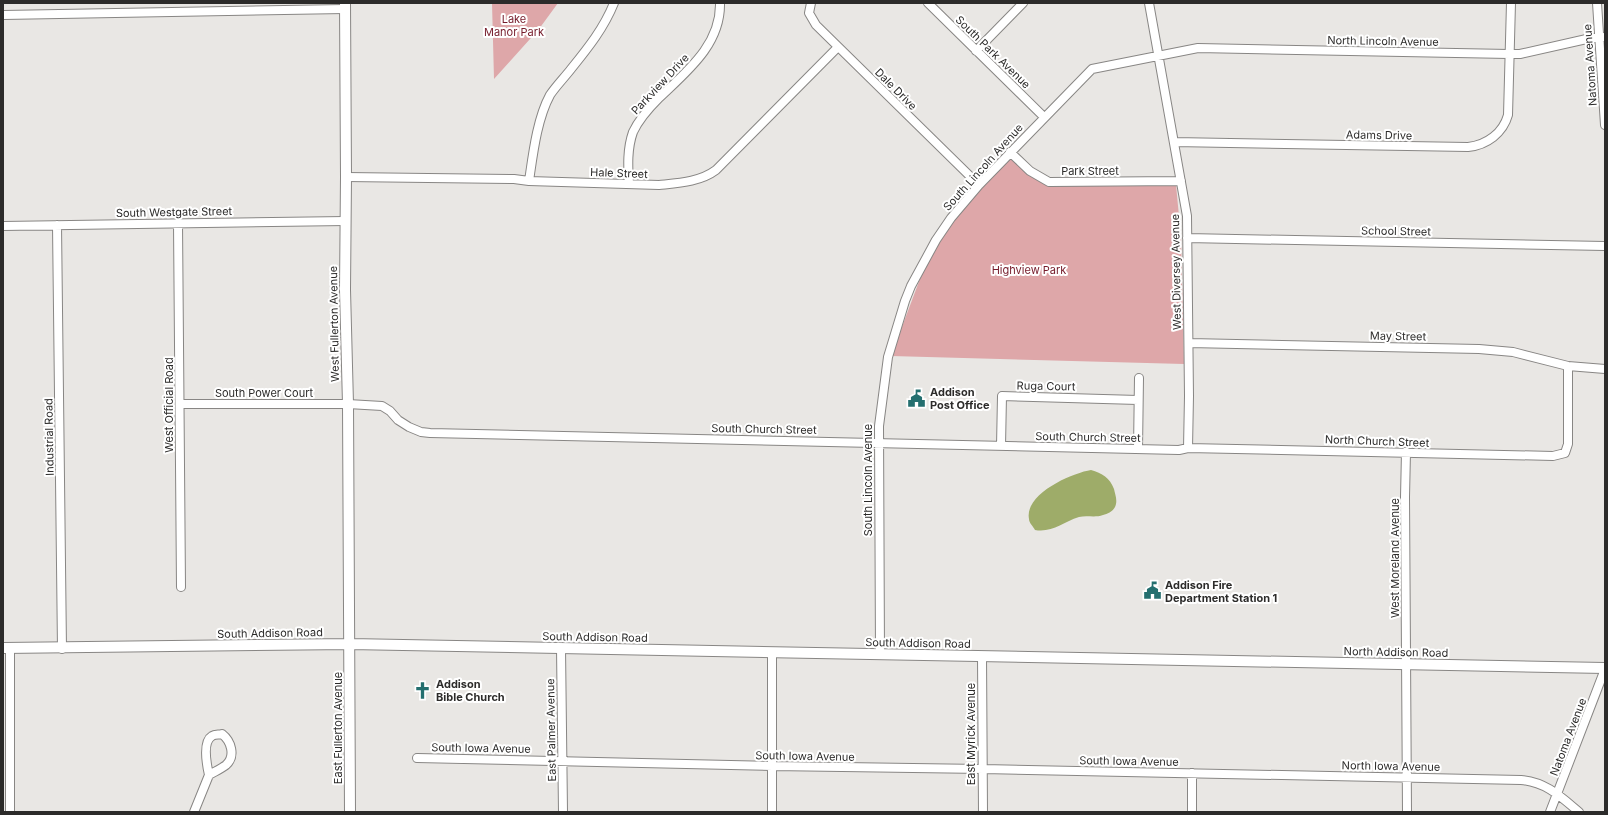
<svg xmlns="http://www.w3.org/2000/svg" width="1608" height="815" viewBox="0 0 1608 815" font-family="Inter,sans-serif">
<rect width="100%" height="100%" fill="#e9e7e4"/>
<path fill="#dea7a9" d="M 492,3 L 558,3 L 539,29 L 494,79 Z
M 1010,157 L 1060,185 L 1176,185 L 1181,237 L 1184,364 L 891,356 L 926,263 L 957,216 Z"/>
<path fill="#9eac69" d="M 1091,470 C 1102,473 1110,478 1114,489 C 1115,494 1118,501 1115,507 C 1113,511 1108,514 1103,515 C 1095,518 1087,515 1079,517 C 1063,522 1052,533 1035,530 C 1033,526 1029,523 1029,519 C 1024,494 1072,473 1091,470 Z"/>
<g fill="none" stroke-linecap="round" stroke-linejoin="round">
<defs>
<path id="minor" d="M 811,3 L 809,13 L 816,25 L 979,185
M 928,3 L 1044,117
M 1149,3 L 1187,216 L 1189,396 L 1188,448
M 1597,3 L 1605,125
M 3,15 L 345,9
M 976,51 L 1023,3
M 1174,142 L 1468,147 C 1487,145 1503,133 1508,115 L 1511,3
M 1010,152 L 1030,171 L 1049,182 L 1181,181
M 346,177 L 514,179 L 529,181 L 659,185 C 678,183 700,182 716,170 L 838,47
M 529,181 C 533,154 537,119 550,95 C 556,86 564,78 571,69 C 588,48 604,28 614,3
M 629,184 C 628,166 627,149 633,132 C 639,119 649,108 659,98 C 686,72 721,45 720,3
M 178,223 L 181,587
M 57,225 L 62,649
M 3,226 L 346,221
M 1187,238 L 1605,246
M 1189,343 L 1479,349 L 1513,352 L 1568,366 L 1605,369
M 180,404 L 348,404 L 382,406 L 390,411 L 398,420 L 409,427 L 421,432 L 430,433 L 1179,450 L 1188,448 L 1553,456 L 1565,453 L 1568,444 L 1568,366
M 1001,446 L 1002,396 L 1138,400
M 1138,449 L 1139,378
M 1406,452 L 1405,497 L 1407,812
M 10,648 L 10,812
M 561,648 L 563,812
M 772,652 L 772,812
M 880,654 L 879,426 L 888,357 L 905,301 L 911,286 L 936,240 L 951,218 L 979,185 L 1092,69 L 1198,48 L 1509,54 L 1520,54 L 1591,38 L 1605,37
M 982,656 L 983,812
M 222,734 C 231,741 236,756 226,765 C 221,769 214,772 209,775 C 207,766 202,742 212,736 C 215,734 219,735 222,734 Z
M 417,758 L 772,766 L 983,769 L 1521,780 C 1546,782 1561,797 1579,812
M 194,812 L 209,775
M 1192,812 L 1192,773
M 1550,812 L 1605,669"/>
<path id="tertiary" d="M 345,3 L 346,177 L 345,290 L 348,404 L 350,812
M 3,648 L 350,644 L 1605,668"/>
</defs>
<use href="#minor" stroke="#888684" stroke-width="10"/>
<use href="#tertiary" stroke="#888684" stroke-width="12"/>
<use href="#minor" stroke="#fff" stroke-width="8"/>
<use href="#tertiary" stroke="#fff" stroke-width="10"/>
</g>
<defs>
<symbol id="civic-bare" viewBox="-9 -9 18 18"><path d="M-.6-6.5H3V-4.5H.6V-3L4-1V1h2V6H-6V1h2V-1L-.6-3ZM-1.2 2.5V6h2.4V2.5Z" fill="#246f6f" stroke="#fff" stroke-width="2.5" paint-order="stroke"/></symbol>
<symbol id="church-bare" viewBox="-9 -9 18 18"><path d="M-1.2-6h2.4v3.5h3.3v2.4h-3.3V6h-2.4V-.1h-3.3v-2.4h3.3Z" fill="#246f6f" stroke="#fff" stroke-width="2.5" paint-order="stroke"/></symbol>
</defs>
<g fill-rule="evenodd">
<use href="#civic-bare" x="904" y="386" width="25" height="25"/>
<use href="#civic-bare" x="1140" y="578" width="25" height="25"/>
<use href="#church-bare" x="410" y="678" width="25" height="25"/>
</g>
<g text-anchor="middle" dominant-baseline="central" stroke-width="4" stroke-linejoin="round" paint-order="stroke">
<g font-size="11" fill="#751b2a" stroke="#fff">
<text x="514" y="19">Lake<tspan x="514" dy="13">Manor Park</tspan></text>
<text x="1029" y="270">Highview Park</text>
</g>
<g font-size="11" fill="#2c2b2a" stroke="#fff">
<text transform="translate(1383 41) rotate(1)">North Lincoln Avenue</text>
<text transform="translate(993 52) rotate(44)">South Park Avenue</text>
<text transform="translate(1590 65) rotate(-94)">Natoma Avenue</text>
<text transform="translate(660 84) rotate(-47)">Parkview Drive</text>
<text transform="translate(896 89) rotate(45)">Dale Drive</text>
<text transform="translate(1379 135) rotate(1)">Adams Drive</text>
<text transform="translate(983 167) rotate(-48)">South Lincoln Avenue</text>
<text x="1090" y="171">Park Street</text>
<text transform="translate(619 173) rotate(2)">Hale Street</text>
<text transform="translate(174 212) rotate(-1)">South Westgate Street</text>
<text transform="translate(1396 231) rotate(1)">School Street</text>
<text transform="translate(1176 272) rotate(-91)">West Diversey Avenue</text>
<text transform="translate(334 324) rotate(-91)">West Fullerton Avenue</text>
<text transform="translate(1398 336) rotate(1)">May Street</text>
<text transform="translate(1046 386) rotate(1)">Ruga Court</text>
<text x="264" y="393">South Power Court</text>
<text transform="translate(169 405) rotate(-90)">West Official Road</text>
<text transform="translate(764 429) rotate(1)">South Church Street</text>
<text transform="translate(49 437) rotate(-91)">Industrial Road</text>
<text transform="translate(1088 437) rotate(1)">South Church Street</text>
<text transform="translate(1377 441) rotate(2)">North Church Street</text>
<text transform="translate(868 480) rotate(-90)">South Lincoln Avenue</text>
<text transform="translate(1395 558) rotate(-90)">West Moreland Avenue</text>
<text transform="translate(270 633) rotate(-1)">South Addison Road</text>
<text transform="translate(595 637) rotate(1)">South Addison Road</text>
<text transform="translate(918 643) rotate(1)">South Addison Road</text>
<text transform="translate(1396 652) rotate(1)">North Addison Road</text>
<text transform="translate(338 728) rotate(-90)">East Fullerton Avenue</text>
<text transform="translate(551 730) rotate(-91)">East Palmer Avenue</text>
<text transform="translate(971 734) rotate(-90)">East Myrick Avenue</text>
<text transform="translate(1568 737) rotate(-69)">Natoma Avenue</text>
<text transform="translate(481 748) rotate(1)">South Iowa Avenue</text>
<text transform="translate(805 756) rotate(1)">South Iowa Avenue</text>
<text transform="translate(1129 761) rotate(1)">South Iowa Avenue</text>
<text transform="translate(1391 766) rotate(1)">North Iowa Avenue</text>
</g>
<g font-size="11" font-weight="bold" fill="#2c2b2a" stroke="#fff" text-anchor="start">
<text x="930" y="392">Addison<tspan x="930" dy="13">Post Office</tspan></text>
<text x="1165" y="585">Addison Fire<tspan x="1165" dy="13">Department Station 1</tspan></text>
<text x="436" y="684">Addison<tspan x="436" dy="13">Bible Church</tspan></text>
</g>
</g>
<rect width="1608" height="815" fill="none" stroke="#2c2b2a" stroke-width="8"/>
</svg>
